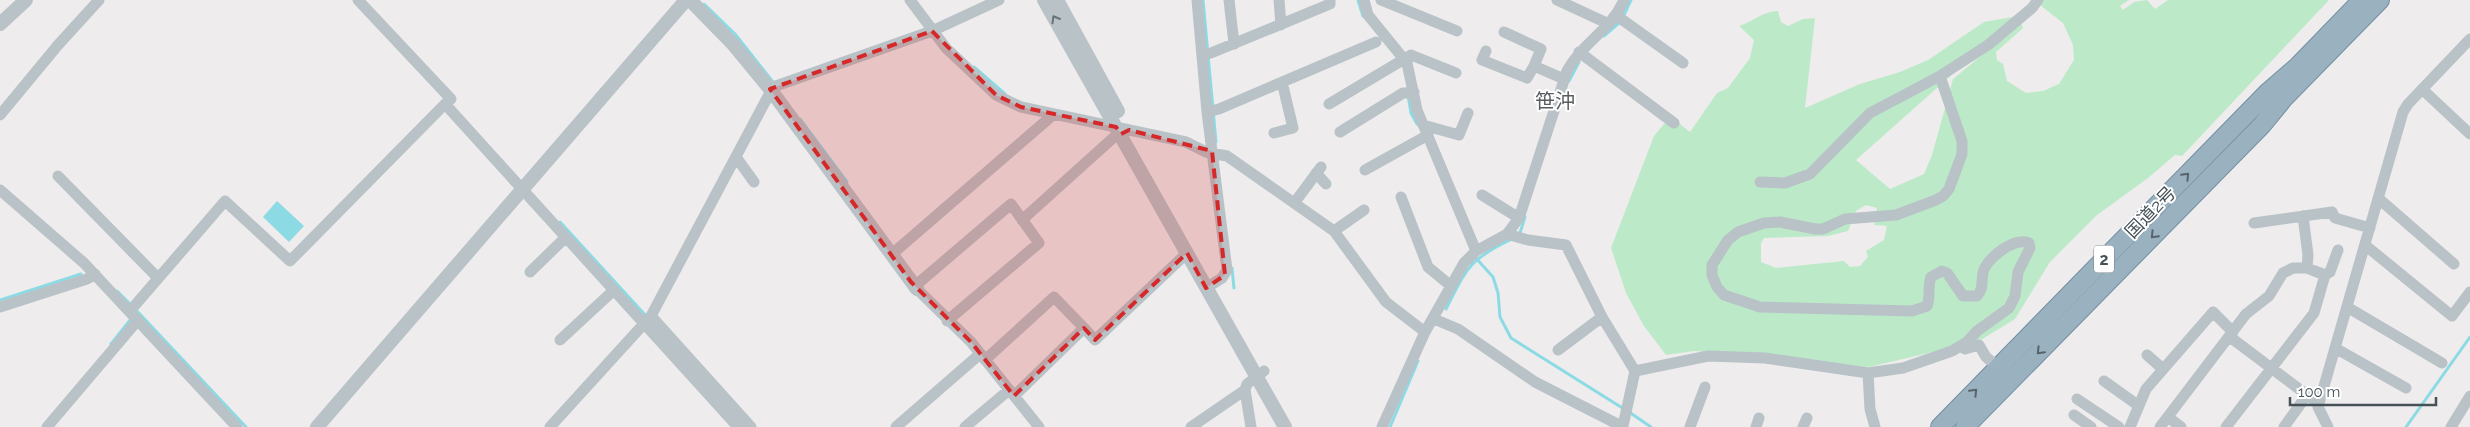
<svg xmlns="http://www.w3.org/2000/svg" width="2470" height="427" viewBox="0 0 2470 427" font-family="Raleway,'Noto Sans JP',sans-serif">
<rect width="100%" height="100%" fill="#eeecec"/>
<path fill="#bceac9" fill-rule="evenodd" d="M 2042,0 L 2129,0 L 2120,6 L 2123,10 L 2134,2 L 2147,0 L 2155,9 L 2168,0 L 2329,0 L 2182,156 L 2175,155 L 2148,178 L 2097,215 L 2050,262 L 2015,319 L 1979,341 L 1865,368 L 1769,357 L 1694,351 L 1666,355 L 1644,326 L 1626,293 L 1611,248 L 1654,136 L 1664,124 L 1675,120 L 1690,132 L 1717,93 L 1728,88 L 1750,58 L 1754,40 L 1739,26 C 1755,21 1761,12 1778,11 L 1781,22 L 1788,26 L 1803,19 L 1815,18 L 1805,108 L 1860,84 L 1900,72 L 1928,60 L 1984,22 L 2018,16 L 1856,160 L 1890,189 L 1924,174 L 1932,155 L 1953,79 L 2021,23 L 2023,28 L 1996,52 L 1997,60 L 2003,64 L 2007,81 L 2026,93 L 2043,91 L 2059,84 L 2074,60 L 2073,45 L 2063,23 L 2040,5 ZM 1866,205 L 1877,208 L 1874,225 L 1887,226 L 1884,240 L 1866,251 L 1868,257 L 1860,266 L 1850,267 L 1844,261 L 1776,268 L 1761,262 L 1761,243 L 1764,238 L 1828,236 L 1848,231 L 1856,211 Z"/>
<path fill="#8cdbe4" d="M 277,201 L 304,226 L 289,242 L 263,217 Z"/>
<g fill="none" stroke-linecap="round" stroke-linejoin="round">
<path stroke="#8cdbe4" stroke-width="3" d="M 1203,0 L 1216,142
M 1358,0 L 1363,16
M 704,4 L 735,34 L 773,82
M 1623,17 L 1631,0
M 1604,36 L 1620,22
M 974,67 L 1005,94
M 1569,81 L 1579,62
M 1408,95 L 1411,113 L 1417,124
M 800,119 L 847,182
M 560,222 L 647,317
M 1520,233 L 1525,217
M 1474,256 L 1493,277 L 1498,293 L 1500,317 L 1511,338 L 1624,409
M 1232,268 L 1234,288
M 117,291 L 129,303
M 0,300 L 81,274
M 1446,309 C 1466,270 1468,260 1510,240
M 136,310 L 246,427
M 111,344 L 131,319
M 1629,412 L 1651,427
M 1390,427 L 1418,361
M 2406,427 L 2470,337"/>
<defs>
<path id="trunk" d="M 1940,427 L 2268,92 L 2298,66 L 2362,0
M 1965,427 L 2262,125 L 2284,98 L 2380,0"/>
</defs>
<use href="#trunk" stroke="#728fa3" stroke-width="20"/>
<path stroke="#b8c2c7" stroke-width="11" d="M 358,0 L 451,99 L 445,104
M 910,0 L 946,48 L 996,95 L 1021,107 L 1186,142 L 1206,152 L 1227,156 L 1334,231 L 1386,302 L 1425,332
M 1197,0 L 1207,112 L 1227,270 L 1222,278 L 1206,288
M 1229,0 L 1234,44
M 1279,0 L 1281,25
M 1364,0 L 1368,15 L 1407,63 L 1417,110 L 1476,251
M 1381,0 L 1457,31
M 1557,0 L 1609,24
M 1617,16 L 1683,63
M 1504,32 L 1541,49 L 1534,66 L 1564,79
M 1486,51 L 1482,60 L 1527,78 L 1534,66
M 1579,52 L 1674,123
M 1202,55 L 1211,53 L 1330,4 L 1330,0
M 2422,89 L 2470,134
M 1329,104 L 1411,55 L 1456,73
M 1207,112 L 1219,109 L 1376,42
M 0,115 L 58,45 L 99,0
M 1423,125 L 1459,135 L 1468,113
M 1340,132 L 1403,93 L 1414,92
M 1274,133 L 1293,128 L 1282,82
M 736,157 L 754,182
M 1365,170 L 1428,135
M 1316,173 L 1326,184
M 58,176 L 157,277
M 1760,182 L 1785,183 L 1810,174 L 1870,113 L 1940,76 L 1988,45 L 2032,8 L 2038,0
M 0,190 L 84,263 L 237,427
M 1482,195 L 1519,218
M 1401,197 L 1428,267 L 1451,286
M 2378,198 L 2454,264
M 1295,202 L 1321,167
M 2303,216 L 2308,255 L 2307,268
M 1022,220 L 1113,138 L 1127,131
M 2254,223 L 2332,212 L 2335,218 L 2370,228
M 1334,231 L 1364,210
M 1507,234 L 1528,240 L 1566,245 L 1602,317 L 1635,371 L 1623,426
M 2365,245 L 2452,316 L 2470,292
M 891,255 L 1054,114
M 530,272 L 566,237
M 2325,275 L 2330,272 L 2338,250
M 915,286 L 1011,204 L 1039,243 L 947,321
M 917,289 L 971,342 L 1039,427
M 0,307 L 87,279 L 95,274
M 2347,307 L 2442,363
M 130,311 L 225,201 L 290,261 L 445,104 L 738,427
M 651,316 L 751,427
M 1434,319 L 1458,329 L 1535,382 L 1623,427
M 1084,328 L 1095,340 L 1187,253
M 2230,337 L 2319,404
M 560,340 L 614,290
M 1961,346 L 1965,349 L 1979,345 L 1986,357 L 1998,367
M 2335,348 L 2406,388
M 1558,350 L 1602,317
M 2147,355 L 2163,369
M 985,360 L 1054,297 L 1084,328 L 1014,396
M 1635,371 L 1708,356 L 1765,358 L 1868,373 L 1903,368 L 1952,351 L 1967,342 L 1977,331 L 2009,308 L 2015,296 L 2018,272 L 2030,248 L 2029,243 C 2015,236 1985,259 1983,273 C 1981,283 1984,288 1977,296 L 1963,296 L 1947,273 L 1942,271 L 1931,277 C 1927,287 1931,297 1927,306 L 1912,311 L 1760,307 L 1724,295 L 1717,287 L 1712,275 L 1712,265 L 1728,240 L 1738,232 L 1764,223 L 1780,222 L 1815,229 L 1823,229 L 1845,219 L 1896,215 L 1936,200 L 1943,196 L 1949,189 L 1962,154 L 1962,141 L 1940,76
M 1868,373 L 1870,409 L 1875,427
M 2104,381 L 2139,406
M 2077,399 L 2119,427
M 2074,415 L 2091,427
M 2169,418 L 2181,427
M 47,427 L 138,320
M 550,427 L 651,316 L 773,87 L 932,31 L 999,0
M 896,427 L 980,354
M 965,427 L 1009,390
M 1191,427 L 1245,390
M 1251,427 L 1245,390 L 1247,384 L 1264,371
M 1382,427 L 1425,332 L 1464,263 L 1476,251 L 1507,234 L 1519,218 L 1567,71 C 1583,42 1611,30 1624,0
M 1690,427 L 1705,387
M 1756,427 L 1759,418
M 1803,427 L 1807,418
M 2130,427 L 2146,389 L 2213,312 L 2233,332
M 2160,427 L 2246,314 L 2269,296 L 2283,273 L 2293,268 L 2307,268 L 2325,275 L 2314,313 L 2226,427
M 2284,427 L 2307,395
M 2328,427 L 2318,407 L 2403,112 L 2408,104 L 2470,39
M 2451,427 L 2470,396"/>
<path stroke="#b8c2c7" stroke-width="14" d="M 690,0 L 733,44 L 770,89 L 917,289
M 1044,0 L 1285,427
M 1057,0 L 1118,111
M 0,24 L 26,0
M 317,427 L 686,0"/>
<use href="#trunk" stroke="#9ab1c0" stroke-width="18"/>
</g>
<defs><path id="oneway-chevron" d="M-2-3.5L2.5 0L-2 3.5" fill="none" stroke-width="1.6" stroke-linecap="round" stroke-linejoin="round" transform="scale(1.25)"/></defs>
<use stroke="#687379" href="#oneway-chevron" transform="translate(1055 19) rotate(-120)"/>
<g stroke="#57646c">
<use href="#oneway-chevron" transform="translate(2186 176) rotate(-46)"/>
<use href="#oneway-chevron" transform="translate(2154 235) rotate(134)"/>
<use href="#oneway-chevron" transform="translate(2040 351) rotate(134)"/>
<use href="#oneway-chevron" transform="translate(1974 392) rotate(-46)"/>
</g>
<path fill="#d62828" fill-opacity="0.2" stroke="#d62828" stroke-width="4" stroke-dasharray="10 6" stroke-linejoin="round" d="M 932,31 L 996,95 L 1021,107 L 1116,127 L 1121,134 L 1129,130 L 1212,151 L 1225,275 L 1206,288 L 1187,253 L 1095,340 L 1084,328 L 1014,396 L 971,342 L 911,282 L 770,89 Z"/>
<g text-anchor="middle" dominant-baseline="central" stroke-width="4" stroke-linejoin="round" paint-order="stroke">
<rect fill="#fff" stroke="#7e8589" stroke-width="1" x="2094" y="245.5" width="20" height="27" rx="4"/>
<g font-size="16" font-weight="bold" fill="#465157">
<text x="2104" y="259">2</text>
</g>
<g font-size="18" fill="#465157" stroke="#fff">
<text transform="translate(2150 212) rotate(-46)">国道2号</text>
</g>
<g font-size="20" fill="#595d60" stroke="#fff">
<text x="1555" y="101">笹沖</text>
</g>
</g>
<path d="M2290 397v8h146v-8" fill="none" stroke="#465157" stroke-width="2.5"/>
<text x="2298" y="397" font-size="15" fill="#465157" stroke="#ffffff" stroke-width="4" paint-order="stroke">100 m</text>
</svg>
